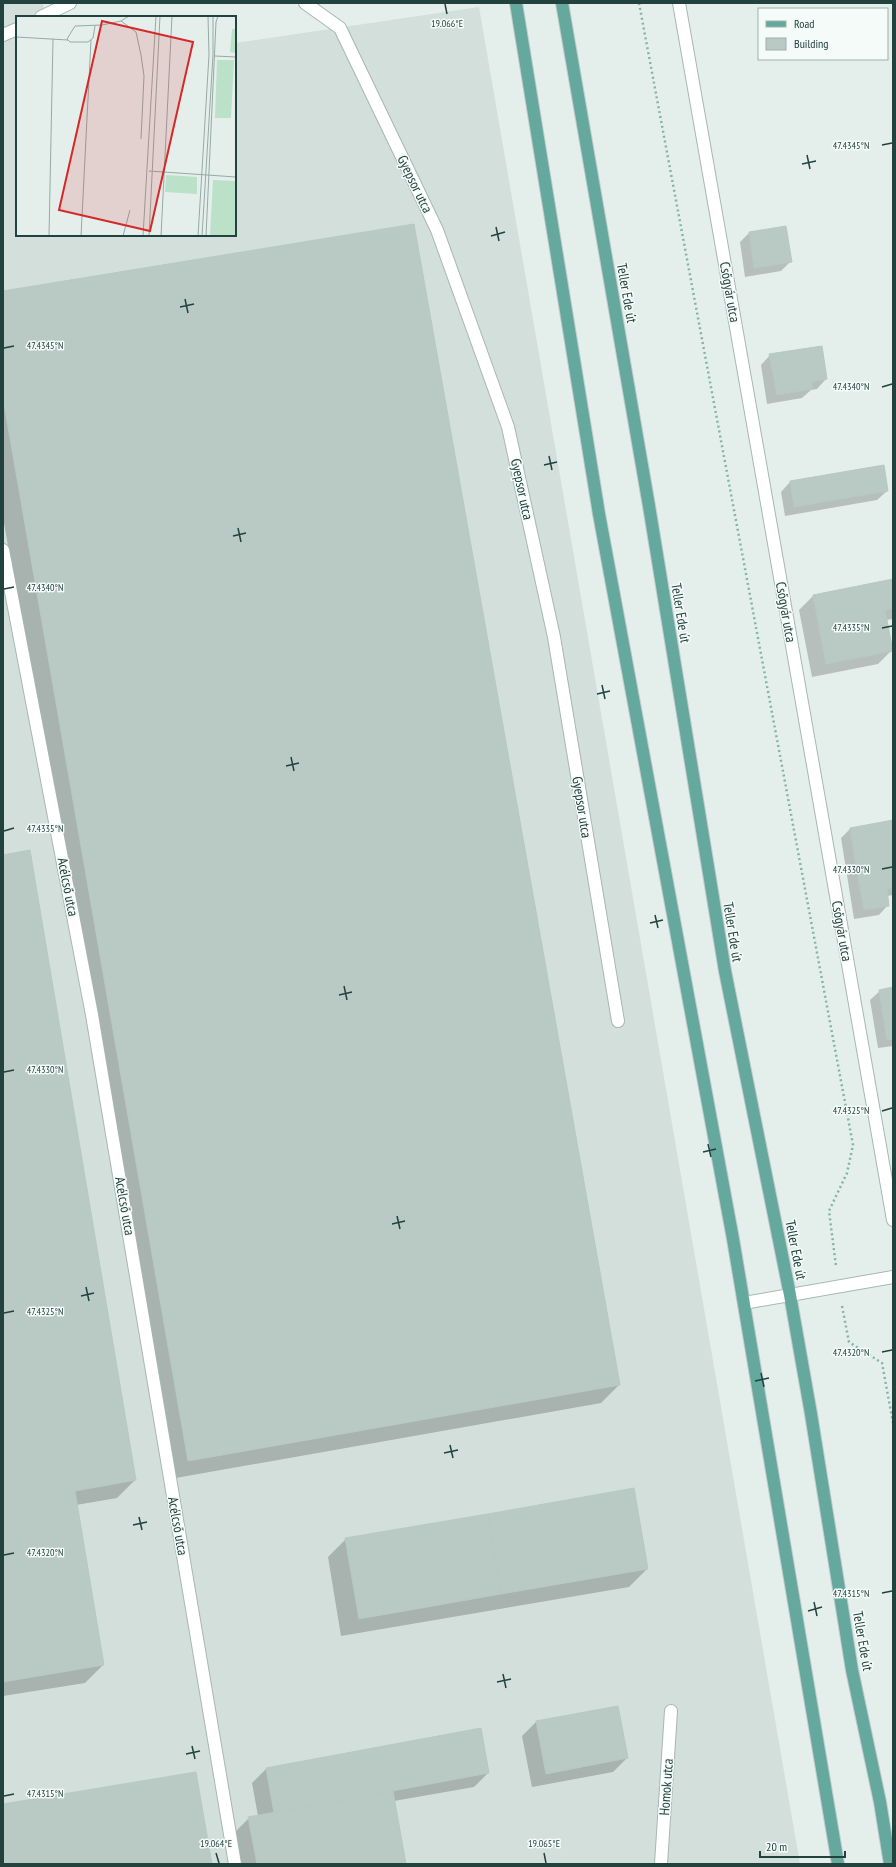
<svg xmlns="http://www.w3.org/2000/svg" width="896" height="1867" viewBox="0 0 896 1867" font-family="'PT Sans Narrow',sans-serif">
<rect width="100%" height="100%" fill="#e4efeb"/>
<path fill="#d2dfda" d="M 3,3 L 43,3 L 46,17 L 17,17 L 17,235 L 235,235 L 235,43 L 479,7 L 800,1864 L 3,1864 Z"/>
<path fill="#0003" d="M 749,233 L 790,262 L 781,271 L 745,277 L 740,242 Z
M 3,292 L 619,1385 L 601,1403 L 170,1479 L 3,517 Z
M 770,355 L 826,379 L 817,389 L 811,390 L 802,398 L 767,404 L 761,365 Z
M 883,467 L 887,491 L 877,500 L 785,516 L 781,492 L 790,482 Z
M 893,580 L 893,619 L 886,620 L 892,650 L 878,664 L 812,677 L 799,610 L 813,596 Z
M 893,821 L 893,895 L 887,896 L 888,905 L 879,915 L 854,919 L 841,838 L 850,829 Z
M 3,856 L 135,1480 L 117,1498 L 76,1505 L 103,1665 L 85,1683 L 3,1696 Z
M 893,988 L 893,1046 L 878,1048 L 870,1000 L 880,991 Z
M 346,1539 L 647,1569 L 629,1587 L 341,1636 L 328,1557 Z
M 536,1722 L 627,1758 L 613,1772 L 532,1787 L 522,1736 Z
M 266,1769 L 488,1773 L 474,1787 L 394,1801 L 405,1864 L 236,1864 L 231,1836 L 249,1818 L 258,1816 L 252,1783 Z"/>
<path fill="#b9cac4" stroke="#b6c9c3" d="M 414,224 L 620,1385 L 188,1461 L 3,398 L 3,291 Z
M 786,226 L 792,262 L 754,268 L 749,232 Z
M 822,346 L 827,379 L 811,382 L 813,389 L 777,395 L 769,354 Z
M 884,465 L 888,491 L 794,507 L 790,481 Z
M 893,579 L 893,608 L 885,610 L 893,651 L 826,664 L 813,595 Z
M 893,820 L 893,859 L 856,866 L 850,828 Z
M 30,850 L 136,1480 L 75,1491 L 104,1665 L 3,1682 L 3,855 Z
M 893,859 L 893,888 L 887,889 L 889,906 L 864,910 L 856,866 Z
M 893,987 L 893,1039 L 887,1040 L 879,990 Z
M 634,1488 L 648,1569 L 501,1594 L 488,1514 Z
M 488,1514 L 501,1594 L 359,1619 L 345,1538 Z
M 618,1706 L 628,1758 L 546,1774 L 536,1721 Z
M 481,1728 L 489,1773 L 274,1813 L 266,1768 Z
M 196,1772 L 212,1864 L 3,1864 L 3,1804 Z
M 393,1791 L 406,1864 L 257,1864 L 248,1817 Z"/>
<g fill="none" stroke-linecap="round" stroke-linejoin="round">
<defs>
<path id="minor" d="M 305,3 L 340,28 L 437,230 L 508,427 L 554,637 L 618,1021
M 679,3 L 893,1220
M 41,17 L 70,3
M 3,35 L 17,29
M 3,550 L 92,1015 L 235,1864
M 744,1303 L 893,1277
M 661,1864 L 671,1711"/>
<path id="major" d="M 516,3 L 599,514 L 733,1239 L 838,1864
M 562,3 L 649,506 L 725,971 L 790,1295 L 811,1414 L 852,1670 L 880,1802 L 890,1864"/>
</defs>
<use href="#minor" stroke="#a6b8b3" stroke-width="14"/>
<use href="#major" stroke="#c1cac9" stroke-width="14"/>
<path stroke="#82b5aa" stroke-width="2.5" stroke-dasharray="2 3" stroke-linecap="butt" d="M 639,3 L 853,1145 L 847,1173 L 829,1211 L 836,1266
M 842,1306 L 849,1342 L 882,1363 L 893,1423"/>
<use href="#minor" stroke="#fff" stroke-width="12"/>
<use href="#major" stroke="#65a89d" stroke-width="12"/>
</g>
<path fill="none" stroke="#21423d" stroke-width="1.5" d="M 445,4 L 447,14M 882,145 L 892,143M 807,155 L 810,169M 802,164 L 816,161M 496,227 L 499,241M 491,236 L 505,232M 185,299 L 188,313M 180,307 L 194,304M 4,348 L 14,346M 882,387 L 892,384M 549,456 L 552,470M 544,465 L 557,462M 238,528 L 241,542M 233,536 L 246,533M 4,589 L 14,587M 882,628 L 892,626M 602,685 L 605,699M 597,694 L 610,691M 291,757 L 294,771M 286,766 L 299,763M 4,831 L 14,828M 882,869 L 892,867M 655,915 L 658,928M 650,923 L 663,920M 344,986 L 347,1000M 339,995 L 352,992M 4,1072 L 14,1070M 882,1111 L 892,1108M 708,1144 L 711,1157M 703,1152 L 716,1149M 397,1216 L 400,1229M 392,1224 L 405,1221M 86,1287 L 89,1301M 81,1296 L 94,1293M 4,1313 L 14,1311M 882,1352 L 892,1350M 761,1373 L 764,1387M 755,1381 L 769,1378M 450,1445 L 453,1458M 444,1453 L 458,1450M 139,1517 L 142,1530M 133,1525 L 147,1522M 4,1555 L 14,1553M 882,1593 L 892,1591M 814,1602 L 817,1616M 808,1611 L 822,1607M 503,1674 L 506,1688M 497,1682 L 511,1679M 192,1746 L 195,1759M 186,1754 L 200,1751M 4,1796 L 14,1794M 216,1853 L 219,1863M 544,1853 L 546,1863"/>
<g text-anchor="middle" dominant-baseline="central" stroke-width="3" stroke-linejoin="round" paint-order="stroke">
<g font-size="14" fill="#21423d" stroke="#f5fbf8">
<text transform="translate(415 184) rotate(64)">Gyepsor utca</text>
<text transform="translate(730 292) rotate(80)">Csőgyár utca</text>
<text transform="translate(627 293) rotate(80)">Teller Ede út</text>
<text transform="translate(522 489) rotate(78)">Gyepsor utca</text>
<text transform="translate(786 612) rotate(80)">Csőgyár utca</text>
<text transform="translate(681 613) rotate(81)">Teller Ede út</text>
<text transform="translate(582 807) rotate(81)">Gyepsor utca</text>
<text transform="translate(68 887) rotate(79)">Acélcső utca</text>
<text transform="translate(842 931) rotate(80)">Csőgyár utca</text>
<text transform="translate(733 932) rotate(81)">Teller Ede út</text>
<text transform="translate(125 1206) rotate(80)">Acélcső utca</text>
<text transform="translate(796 1250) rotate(79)">Teller Ede út</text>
<text transform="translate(178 1526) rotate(80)">Acélcső utca</text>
<text transform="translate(863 1641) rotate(80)">Teller Ede út</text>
<text transform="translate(666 1787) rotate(-86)">Homok utca</text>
</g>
</g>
<g transform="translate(16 16)">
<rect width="220" height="220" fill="#e4efeb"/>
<path d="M 216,13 L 220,13 L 220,37 L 214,36 ZM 201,44 L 218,44 L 215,102 L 199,102 ZM 150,159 L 181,161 L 181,178 L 149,176 ZM 197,164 L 220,165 L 220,220 L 194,220 Z" fill="#bbe1c9"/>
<path fill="none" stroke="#96aaa5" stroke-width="1" d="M 105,5 L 120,16 L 125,39 L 128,60 L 125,123M 79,10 L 77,22 L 72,26 L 54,26 L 51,23 L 59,10 L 86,9 L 105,5 L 113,0M 0,21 L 52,24M 199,40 L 220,41M 133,155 L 220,161M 33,220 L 37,23M 65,220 L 75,24M 107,220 L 114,194M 127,220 L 140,0M 133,220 L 144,0M 145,220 L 156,0M 182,220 L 193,39 L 192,0M 186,220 L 197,39 L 197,0M 190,220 L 200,6 L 202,0"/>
<path fill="#d62828" fill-opacity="0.15" stroke="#d62828" stroke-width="2" d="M 86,5 L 177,26 L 134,215 L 43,194 Z"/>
<rect width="220" height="220" fill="none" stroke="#21423d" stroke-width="2"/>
</g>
<g font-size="10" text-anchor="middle" fill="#21423d" stroke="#f5fbf8" stroke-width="3" stroke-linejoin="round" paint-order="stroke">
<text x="447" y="27">19.066°E</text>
<text x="851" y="149">47.4345°N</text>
<text x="45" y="349">47.4345°N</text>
<text x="851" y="390">47.4340°N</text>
<text x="45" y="591">47.4340°N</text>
<text x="851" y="631">47.4335°N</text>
<text x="45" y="832">47.4335°N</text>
<text x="851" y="873">47.4330°N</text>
<text x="45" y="1073">47.4330°N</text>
<text x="851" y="1114">47.4325°N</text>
<text x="45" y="1315">47.4325°N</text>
<text x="851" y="1356">47.4320°N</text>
<text x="45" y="1556">47.4320°N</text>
<text x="851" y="1597">47.4315°N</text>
<text x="45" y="1797">47.4315°N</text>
<text x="216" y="1847">19.064°E</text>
<text x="544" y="1847">19.065°E</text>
</g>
<rect width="896" height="1867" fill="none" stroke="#21423d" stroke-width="8"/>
<rect x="758" y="8" width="130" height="52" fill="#f5fbf8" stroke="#a0b1ad"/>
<rect x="766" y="21" width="20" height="6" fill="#65a89d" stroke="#a0b1ad"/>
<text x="794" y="28" font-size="12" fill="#21423d">Road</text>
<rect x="766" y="38" width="20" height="12" fill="#b9cac4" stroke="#a0b1ad"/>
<text x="794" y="48" font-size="12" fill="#21423d">Building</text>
<path d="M760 1851v6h85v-6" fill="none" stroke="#21423d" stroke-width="2"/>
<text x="766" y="1851" font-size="12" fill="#21423d" stroke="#f5fbf8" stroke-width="3" paint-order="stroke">20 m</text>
</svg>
